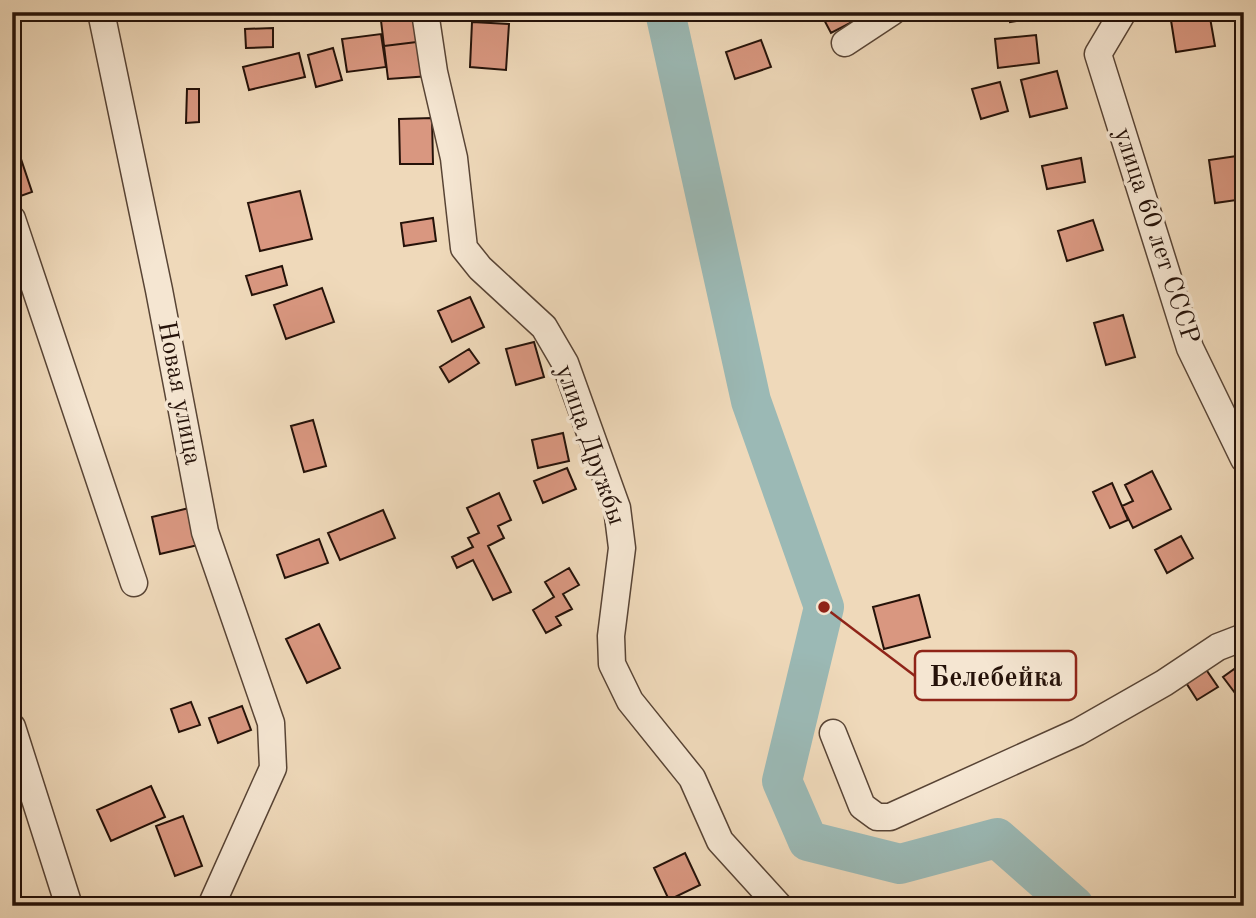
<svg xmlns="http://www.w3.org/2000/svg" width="1256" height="918" viewBox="0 0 1256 918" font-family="'Old Standard TT',serif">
<rect width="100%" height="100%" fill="#efd9ba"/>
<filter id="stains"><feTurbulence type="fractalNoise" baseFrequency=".00286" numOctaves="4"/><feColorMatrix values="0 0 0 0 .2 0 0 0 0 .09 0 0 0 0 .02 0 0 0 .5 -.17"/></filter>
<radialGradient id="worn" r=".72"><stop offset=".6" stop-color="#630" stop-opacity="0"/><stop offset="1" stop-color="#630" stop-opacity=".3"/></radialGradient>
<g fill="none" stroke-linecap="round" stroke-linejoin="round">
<path stroke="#9bb9b5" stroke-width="40" d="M 665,12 L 751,401 L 824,607 L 782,781 L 808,841 L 900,864 L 997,838 L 1074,906"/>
</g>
<path fill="#d99780" stroke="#251209" stroke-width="2" d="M 215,12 L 240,12 L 241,15 L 216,18 Z
M 380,12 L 422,12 L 425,41 L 384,46 Z
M 820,12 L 854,12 L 858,19 L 831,33 Z
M 1008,12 L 1040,12 L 1040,17 L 1010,22 Z
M 1182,12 L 1209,12 L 1215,46 L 1176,52 L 1170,14 Z
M 472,22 L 509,24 L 506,70 L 470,67 Z
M 273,28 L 273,47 L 246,48 L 245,29 Z
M 381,34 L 386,67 L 347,72 L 342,39 Z
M 1036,35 L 1039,63 L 998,68 L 995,39 Z
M 761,40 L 771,67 L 735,79 L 726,52 Z
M 425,41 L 430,76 L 388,79 L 384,46 Z
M 333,48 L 342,80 L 316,87 L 308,55 Z
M 299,53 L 305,77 L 249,90 L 243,67 Z
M 1057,71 L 1067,108 L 1030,117 L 1021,80 Z
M 1000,82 L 1008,111 L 981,119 L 972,89 Z
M 187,89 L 199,89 L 199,122 L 186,123 Z
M 432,118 L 433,164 L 400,164 L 399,119 Z
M 19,153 L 32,192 L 12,199 L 12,155 Z
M 1244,155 L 1244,199 L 1215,203 L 1209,160 Z
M 1081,158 L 1085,182 L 1047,189 L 1042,166 Z
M 300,191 L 312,239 L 260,251 L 248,203 Z
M 433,218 L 436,241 L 404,246 L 401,223 Z
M 1093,220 L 1103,250 L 1067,261 L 1058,231 Z
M 282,266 L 287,285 L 252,295 L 246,276 Z
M 322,288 L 334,322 L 286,339 L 274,305 Z
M 470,297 L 484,327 L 452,342 L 438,311 Z
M 1123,315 L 1135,357 L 1106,365 L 1094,323 Z
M 534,342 L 544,377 L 516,385 L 506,349 Z
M 469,349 L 479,363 L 449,382 L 440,367 Z
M 313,420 L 326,466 L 304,472 L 291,426 Z
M 563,433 L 569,461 L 538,468 L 532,440 Z
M 567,468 L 576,489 L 543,503 L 534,481 Z
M 1152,471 L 1171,509 L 1133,528 L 1122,506 L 1133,501 L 1125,485 Z
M 1112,483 L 1128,520 L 1110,528 L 1093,492 Z
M 499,493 L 511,520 L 498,526 L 504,538 L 488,546 L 511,592 L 493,600 L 473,560 L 457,568 L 452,557 L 473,547 L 468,538 L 479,533 L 467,508 Z
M 189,508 L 198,545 L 160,554 L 152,517 Z
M 383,510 L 395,538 L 340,560 L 328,533 Z
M 1181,536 L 1193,558 L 1167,573 L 1155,550 Z
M 319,539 L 328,563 L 285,578 L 277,555 Z
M 569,568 L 579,585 L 563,594 L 572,609 L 556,617 L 561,625 L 546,633 L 533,610 L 554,597 L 545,582 Z
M 919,595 L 930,637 L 884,649 L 873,607 Z
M 319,624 L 340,668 L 307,683 L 286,639 Z
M 1244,662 L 1244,705 L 1223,677 Z
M 1203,665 L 1218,687 L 1197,700 L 1183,678 Z
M 191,702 L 200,725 L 179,732 L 171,709 Z
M 242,706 L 251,730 L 218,743 L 209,718 Z
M 151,786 L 165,817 L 111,841 L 97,810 Z
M 183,816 L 202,866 L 175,876 L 156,826 Z
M 685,853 L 700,885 L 669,900 L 654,868 Z"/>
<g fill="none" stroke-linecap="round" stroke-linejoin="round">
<defs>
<path id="minor" d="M 101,12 L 159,290 L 205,532 L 271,723 L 273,768 L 211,906
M 425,12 L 434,72 L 454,158 L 464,248 L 480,268 L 544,327 L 565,363 L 617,508 L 622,548 L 611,636 L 612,664 L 630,701 L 692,778 L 720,841 L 779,906
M 1123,12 L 1098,54 L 1190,348 L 1244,459
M 845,43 L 892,12
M 12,219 L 134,583
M 12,727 L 69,906
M 833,733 L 862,806 L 877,817 L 890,817 L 1078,732 L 1164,683 L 1218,647 L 1244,637"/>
</defs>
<use href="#minor" stroke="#584435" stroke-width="29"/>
<use href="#minor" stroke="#f5e6d2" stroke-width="26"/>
</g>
<g text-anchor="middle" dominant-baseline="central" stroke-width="7" stroke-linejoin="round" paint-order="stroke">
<g font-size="26" fill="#251209" stroke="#f5e6d2">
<text transform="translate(1156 236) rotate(72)">улица 60 лет СССР</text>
<text transform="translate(179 393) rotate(79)">Новая улица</text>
<text transform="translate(590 445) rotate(71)">улица Дружбы</text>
</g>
</g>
<path fill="none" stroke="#8f2418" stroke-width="2.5" d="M824 607L915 676"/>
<circle fill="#8f2418" stroke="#f5e6d2" stroke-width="2.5" cx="824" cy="607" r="7"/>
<rect fill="#f5e6d2" stroke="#8f2418" stroke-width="2.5" x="915" y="651" width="161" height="49" rx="7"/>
<g font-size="28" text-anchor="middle" font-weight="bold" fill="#251209">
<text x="996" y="686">Белебейка</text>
</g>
<rect width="1256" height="918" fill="none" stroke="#efd9ba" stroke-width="42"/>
<rect x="14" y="14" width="1228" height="890" fill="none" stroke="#251209" stroke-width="3.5"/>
<rect x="21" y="21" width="1214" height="876" fill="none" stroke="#251209" stroke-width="2"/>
<rect width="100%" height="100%" filter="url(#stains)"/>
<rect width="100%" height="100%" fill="url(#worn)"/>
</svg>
